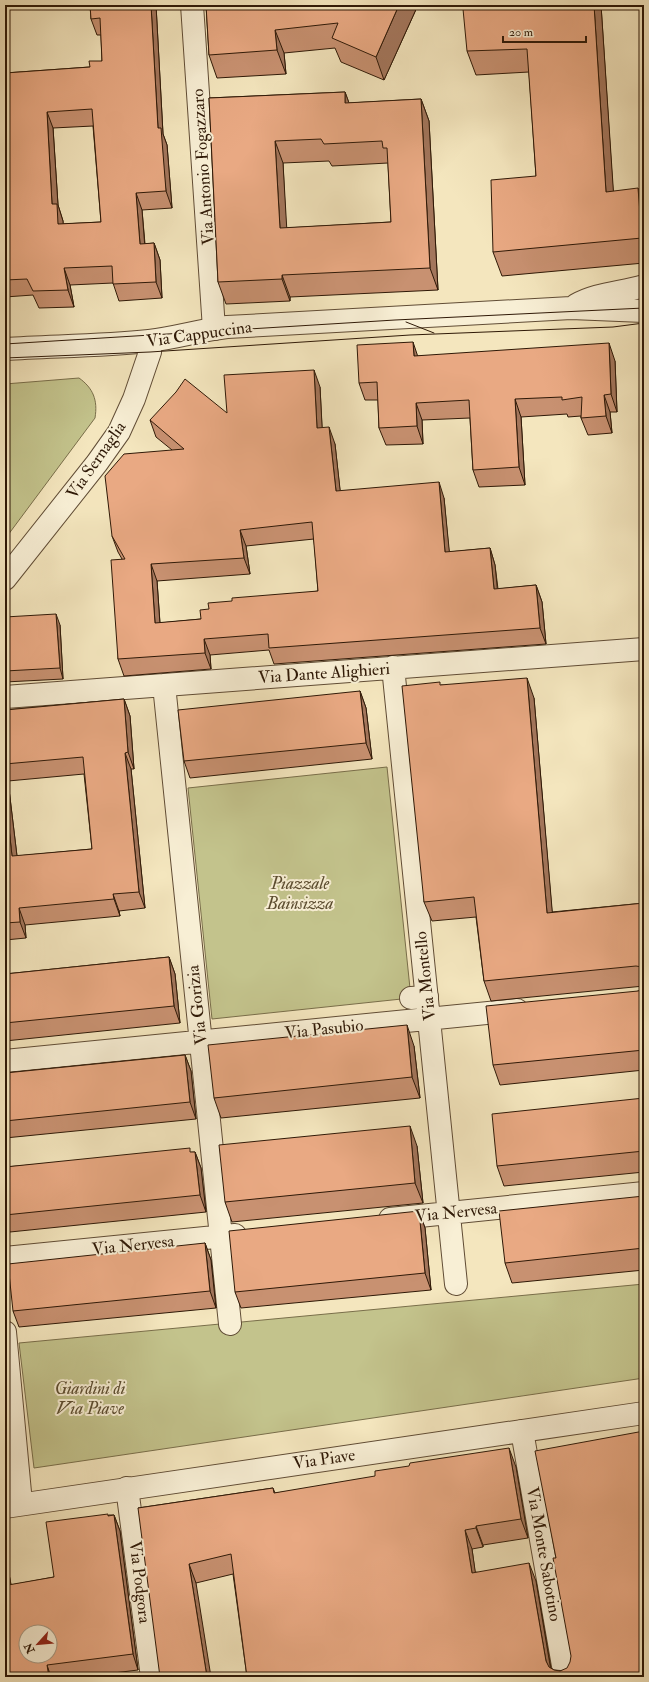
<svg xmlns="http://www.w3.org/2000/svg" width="649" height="1682" viewBox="0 0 649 1682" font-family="'IM FELL Double Pica',serif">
<rect width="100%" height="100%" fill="#f4e6be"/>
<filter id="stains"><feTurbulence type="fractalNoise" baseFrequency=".005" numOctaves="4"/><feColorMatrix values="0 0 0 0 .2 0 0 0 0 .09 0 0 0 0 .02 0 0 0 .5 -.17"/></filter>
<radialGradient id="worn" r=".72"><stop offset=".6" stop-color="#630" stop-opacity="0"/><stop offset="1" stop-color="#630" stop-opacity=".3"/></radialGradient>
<path fill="#c3c38c" stroke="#796e4a" d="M 79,378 C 93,388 98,400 95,418 L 5,539 L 5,384 Z
M 387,767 L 411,998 L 212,1019 L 188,788 Z
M 644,1284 L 644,1378 L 34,1468 L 19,1343 Z"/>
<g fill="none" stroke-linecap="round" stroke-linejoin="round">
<defs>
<path id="pedestrian" d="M 411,998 L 427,997"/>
<path id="minor" d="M 192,5 L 214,329
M 5,579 L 97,463 L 119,432 L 134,399 L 150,352
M 393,667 L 456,1284
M 164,685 L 230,1324
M 5,697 L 644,649
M 5,1061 L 517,1010
M 390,1219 L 644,1193
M 5,1258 L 235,1235
M 5,1332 L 21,1503
M 522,1431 L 565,1677
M 127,1488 L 152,1677"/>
<path id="tertiary" d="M 576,305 C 597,293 621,293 644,286
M 5,349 C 53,346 101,346 149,341 C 176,338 201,330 227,327 L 571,308 L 644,311
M 5,1507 L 644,1413"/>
</defs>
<use href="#pedestrian" stroke="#604c35" stroke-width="24"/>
<use href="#minor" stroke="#604c35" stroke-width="24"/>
<use href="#tertiary" stroke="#604c35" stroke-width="24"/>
<use href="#pedestrian" stroke="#f8efd5" stroke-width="22"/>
<use href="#minor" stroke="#f8efd5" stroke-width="22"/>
<use href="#tertiary" stroke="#f8efd5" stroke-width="22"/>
<path stroke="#2f1907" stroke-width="1" d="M 406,322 L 434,333
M 5,344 L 395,320 L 644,308
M 5,358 L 150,352 L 410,335 L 613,327 L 644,323"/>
</g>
<path fill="#c89171" stroke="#2f1907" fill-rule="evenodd" d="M 90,5 L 156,5 L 163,134 L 167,145 L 172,208 L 142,210 L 145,244 L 154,243 L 160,260 L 162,298 L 119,301 L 113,283 L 70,285 L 74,307 L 39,308 L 33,295 L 5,297 L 5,73 L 90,67 L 102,61 L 101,35 L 97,35 L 91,19 ZM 93,126 L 101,222 L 63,224 L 63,221 L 58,205 L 53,128 Z
M 206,5 L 418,5 L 384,80 L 341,62 L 335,48 L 284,53 L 286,74 L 217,78 L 209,55 Z
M 521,5 L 601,5 L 613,191 L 644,206 L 644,263 L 502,276 L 493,252 L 536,176 L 529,72 L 476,75 L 467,51 Z
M 345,92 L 349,103 L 421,99 L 429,121 L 438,290 L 290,297 L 290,301 L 226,304 L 218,282 L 209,98 ZM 329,161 L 332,166 L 388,163 L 391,222 L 286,228 L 283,163 Z
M 418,356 L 615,361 L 617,412 L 610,412 L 612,433 L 588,435 L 581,418 L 581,416 L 568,417 L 567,414 L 521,417 L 525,485 L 479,487 L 473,470 L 470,418 L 422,420 L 423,444 L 386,445 L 379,428 L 378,400 L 365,400 L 359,383 Z
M 320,387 L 322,428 L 335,444 L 340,491 L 444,498 L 449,552 L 490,548 L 495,565 L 498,589 L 536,585 L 542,602 L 546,644 L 274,664 L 269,650 L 210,655 L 211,669 L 124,676 L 118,659 L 122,559 L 118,552 L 112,536 L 172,450 L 156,437 L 150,420 L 227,413 ZM 314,539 L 318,591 L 209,609 L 201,619 L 160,623 L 157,581 L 250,574 L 246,546 Z
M 60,625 L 63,679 L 5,682 L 5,645 Z
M 441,685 L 534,698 L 552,912 L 644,903 L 644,986 L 491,1001 L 484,981 L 476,917 L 432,921 L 424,902 Z
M 360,691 L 366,708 L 372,759 L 190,778 L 184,761 Z
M 124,699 L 130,716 L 134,769 L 131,769 L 145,908 L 119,911 L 120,916 L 25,925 L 26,938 L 5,940 L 5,710 ZM 84,774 L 92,849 L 17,856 L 8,781 Z
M 169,957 L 175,974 L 180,1023 L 5,1041 L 5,974 Z
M 644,989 L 644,1070 L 500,1085 L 493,1065 L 638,991 Z
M 414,1046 L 420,1098 L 221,1118 L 214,1098 Z
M 185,1055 L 191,1071 L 196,1119 L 5,1138 L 5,1073 Z
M 644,1098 L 644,1172 L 504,1186 L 497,1166 Z
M 417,1146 L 423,1203 L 232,1222 L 225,1202 Z
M 195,1152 L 201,1168 L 206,1212 L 10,1232 L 5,1219 L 5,1167 Z
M 644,1196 L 644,1270 L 512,1283 L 505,1263 Z
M 419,1211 L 425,1228 L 431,1290 L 241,1308 L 235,1292 Z
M 205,1243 L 211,1260 L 216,1308 L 19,1327 L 13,1311 Z
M 516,1467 L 528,1538 L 483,1545 L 483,1547 L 472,1549 L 475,1572 L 536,1581 L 551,1668 L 554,1670 L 644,1677 L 247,1677 L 233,1574 L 196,1583 L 138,1508 L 273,1488 L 275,1493 Z
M 109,1515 L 114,1515 L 120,1531 L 138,1670 L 81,1677 L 5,1677 L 5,1552 L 11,1585 L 54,1577 Z"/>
<path fill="#a3765c" stroke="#2f1907" d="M 151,5 L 156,5 L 163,134 L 167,145 L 172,208 L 166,191 L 158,128 Z
M 399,5 L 418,5 L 384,80 L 376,57 Z
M 594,5 L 601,5 L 615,215 L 606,192 Z
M 275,30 L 284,53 L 286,74 L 277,50 Z
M 345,92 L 353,114 L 345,103 Z
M 421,99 L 429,121 L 438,290 L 430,268 Z
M 47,112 L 53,128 L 58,205 L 63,221 L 64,241 L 58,224 L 52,204 Z
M 275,141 L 283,163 L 288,250 L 280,228 Z
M 638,188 L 644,206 L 644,245 L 642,238 Z
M 136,193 L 142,210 L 146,261 L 140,244 Z
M 154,243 L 160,260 L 162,298 L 156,282 Z
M 64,268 L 70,285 L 74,307 L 68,290 Z
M 282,275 L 290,297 L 290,301 L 282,279 Z
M 413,342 L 419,360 L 414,356 Z
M 609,343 L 615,361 L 617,412 L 611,394 Z
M 314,370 L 320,387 L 323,444 L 317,428 Z
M 604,395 L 610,412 L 612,433 L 606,416 Z
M 515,399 L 521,417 L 525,485 L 519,467 Z
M 416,403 L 422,420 L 423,444 L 417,426 Z
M 329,427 L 335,444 L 342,507 L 336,491 Z
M 439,482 L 444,498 L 451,568 L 445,552 Z
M 240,530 L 246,546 L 250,574 L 244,558 Z
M 490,548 L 495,565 L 499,606 L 494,589 Z
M 151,564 L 157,581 L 161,639 L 155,623 Z
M 536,585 L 542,602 L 546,644 L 540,628 Z
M 56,614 L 60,625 L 63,679 L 60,668 Z
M 204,639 L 210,655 L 211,669 L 205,653 Z
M 527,678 L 534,698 L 554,932 L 547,913 Z
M 360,691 L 366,708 L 372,759 L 366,743 Z
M 124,699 L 130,716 L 134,769 L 128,752 Z
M 125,753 L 131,769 L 145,908 L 139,892 Z
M 5,773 L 8,781 L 19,873 L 12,856 L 5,791 Z
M 113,894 L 119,911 L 120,916 L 114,899 Z
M 19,908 L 25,925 L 26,938 L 20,922 Z
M 169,957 L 175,974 L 180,1023 L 174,1006 Z
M 407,1025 L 414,1046 L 420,1098 L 412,1077 Z
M 185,1055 L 191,1071 L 196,1119 L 190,1102 Z
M 410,1126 L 417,1146 L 423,1203 L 415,1183 Z
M 195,1152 L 201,1168 L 206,1212 L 200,1195 Z
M 419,1211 L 425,1228 L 431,1290 L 425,1273 Z
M 205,1243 L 211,1260 L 216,1308 L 210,1291 Z
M 509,1448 L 516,1467 L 528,1538 L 521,1519 Z
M 114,1515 L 120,1531 L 138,1670 L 133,1654 Z
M 476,1526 L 483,1545 L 483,1547 L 476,1528 Z
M 465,1530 L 472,1549 L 478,1591 L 472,1573 Z
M 5,1552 L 14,1601 L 8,1585 L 5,1570 Z
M 529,1563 L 536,1581 L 552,1677 L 546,1661 Z
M 189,1564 L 196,1583 L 211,1677 L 207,1677 Z
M 47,1665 L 51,1677 L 49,1677 Z"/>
<path fill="#e9a983" stroke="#2f1907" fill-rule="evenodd" d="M 90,5 L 151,5 L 158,128 L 161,128 L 166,191 L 136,193 L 140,244 L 154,243 L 156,282 L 113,284 L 112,266 L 64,268 L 68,290 L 33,291 L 27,279 L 5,280 L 5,73 L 90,67 L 89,61 L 102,61 L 100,18 L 91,19 ZM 92,109 L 101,222 L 58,224 L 57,204 L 52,204 L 47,112 Z
M 206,5 L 399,5 L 376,57 L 332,38 L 338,23 L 275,30 L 277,50 L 209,55 Z
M 521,5 L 594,5 L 606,192 L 638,188 L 642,238 L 493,252 L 491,180 L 536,176 L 527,49 L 467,51 L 463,9 Z
M 345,92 L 345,103 L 421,99 L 430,268 L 282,275 L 282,279 L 218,282 L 209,98 ZM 321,139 L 324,144 L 382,141 L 383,148 L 387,148 L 391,222 L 280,228 L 275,141 Z
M 413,342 L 414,356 L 609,343 L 611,394 L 604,395 L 606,416 L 581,418 L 582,397 L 562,400 L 562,397 L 515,399 L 519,467 L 473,470 L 469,400 L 416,403 L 417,426 L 379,428 L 377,382 L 359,383 L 357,345 Z
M 314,370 L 317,428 L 329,427 L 336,491 L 439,482 L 445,552 L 490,548 L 494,589 L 536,585 L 540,628 L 269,648 L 268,634 L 204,639 L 205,653 L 118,659 L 111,560 L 125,559 L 112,536 L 105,476 L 124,454 L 184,449 L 150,420 L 176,392 L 185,379 L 227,413 L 224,375 ZM 312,522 L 318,591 L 232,598 L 232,601 L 208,603 L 209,609 L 200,610 L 201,619 L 155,623 L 151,564 L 244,558 L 240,530 Z
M 56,614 L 60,668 L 5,671 L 5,645 L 6,645 L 5,617 Z
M 527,678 L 547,913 L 644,903 L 644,969 L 642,967 L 636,966 L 484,981 L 474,897 L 424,902 L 402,686 L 440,682 L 440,685 Z
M 360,691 L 366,743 L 184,761 L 178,710 Z
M 124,699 L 128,752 L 125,753 L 139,892 L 113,894 L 114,899 L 19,908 L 20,922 L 5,923 L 5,791 L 12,856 L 92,849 L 83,757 L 5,764 L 5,710 Z
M 169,957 L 174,1006 L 5,1023 L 5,974 Z
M 644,989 L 644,1050 L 493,1065 L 486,1006 L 638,991 Z
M 407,1025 L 412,1077 L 214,1098 L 208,1045 Z
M 185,1055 L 190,1102 L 5,1121 L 5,1073 Z
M 644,1098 L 644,1151 L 497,1166 L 492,1114 Z
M 410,1126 L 415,1183 L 225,1202 L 219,1145 Z
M 190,1148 L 190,1152 L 195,1152 L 200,1195 L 5,1215 L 5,1167 Z
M 644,1196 L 644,1248 L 505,1263 L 499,1211 Z
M 419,1211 L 425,1273 L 235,1292 L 229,1231 Z
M 205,1243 L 210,1291 L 13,1311 L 8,1264 Z
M 644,1431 L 644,1677 L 247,1677 L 231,1554 L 189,1564 L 207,1677 L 160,1677 L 138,1508 L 273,1488 L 274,1493 L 375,1476 L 375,1471 L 409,1466 L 410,1463 L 509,1448 L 521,1519 L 476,1526 L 476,1528 L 465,1530 L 472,1573 L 529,1563 L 546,1661 L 549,1667 L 554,1670 L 560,1671 L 567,1668 L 570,1662 L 571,1656 L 553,1558 L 556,1558 L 535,1451 Z
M 108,1514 L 108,1516 L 114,1515 L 133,1654 L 47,1665 L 49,1677 L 5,1677 L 5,1570 L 8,1585 L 54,1577 L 46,1522 ZM 26,1632 L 50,1632 L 50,1656 L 26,1656 Z"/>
<g text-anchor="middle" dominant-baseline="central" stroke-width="4" stroke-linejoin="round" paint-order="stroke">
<g font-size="17" fill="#2f1907" stroke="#f8efd5">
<text transform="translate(203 167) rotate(-94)">Via Antonio Fogazzaro</text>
<text transform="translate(199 334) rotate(-8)">Via Cappuccina</text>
<text transform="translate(96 460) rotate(-55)">Via Sernaglia</text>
<text transform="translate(324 673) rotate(-4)">Via Dante Alighieri</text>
<text transform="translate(425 976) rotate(-96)">Via Montello</text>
<text transform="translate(197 1005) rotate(-96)">Via Gorizia</text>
<text transform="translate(324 1029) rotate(-6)">Via Pasubio</text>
<text transform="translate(456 1212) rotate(-6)">Via Nervesa</text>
<text transform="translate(133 1245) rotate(-6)">Via Nervesa</text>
<text transform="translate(324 1459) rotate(-8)">Via Piave</text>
<text transform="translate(544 1554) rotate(80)">Via Monte Sabotino</text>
<text transform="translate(140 1582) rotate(83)">Via Podgora</text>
</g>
<g font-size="17" font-style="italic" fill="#5b4c2f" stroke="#f8efd5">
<text x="300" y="883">Piazzale<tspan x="300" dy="20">Bainsizza</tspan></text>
<text x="90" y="1388">Giardini di<tspan x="90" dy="20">Via Piave</tspan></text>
</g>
</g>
<rect width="649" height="1682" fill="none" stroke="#f4e6be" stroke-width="20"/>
<rect x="6" y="6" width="637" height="1670" fill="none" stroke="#2f1907" stroke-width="2"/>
<rect x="10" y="10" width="629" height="1662" fill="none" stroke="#2f1907"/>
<g transform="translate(38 1644) rotate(243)"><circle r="19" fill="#f8efd5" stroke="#a89983"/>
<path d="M0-3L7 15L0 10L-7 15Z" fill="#8f2418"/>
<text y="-6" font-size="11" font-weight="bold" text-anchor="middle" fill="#2f1907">N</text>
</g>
<path d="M503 36v6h83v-6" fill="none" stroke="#2f1907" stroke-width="2"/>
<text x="509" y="36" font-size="12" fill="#2f1907" stroke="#f8efd5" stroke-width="3" paint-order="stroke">20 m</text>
<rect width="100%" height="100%" filter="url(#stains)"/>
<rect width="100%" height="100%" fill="url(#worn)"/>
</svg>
